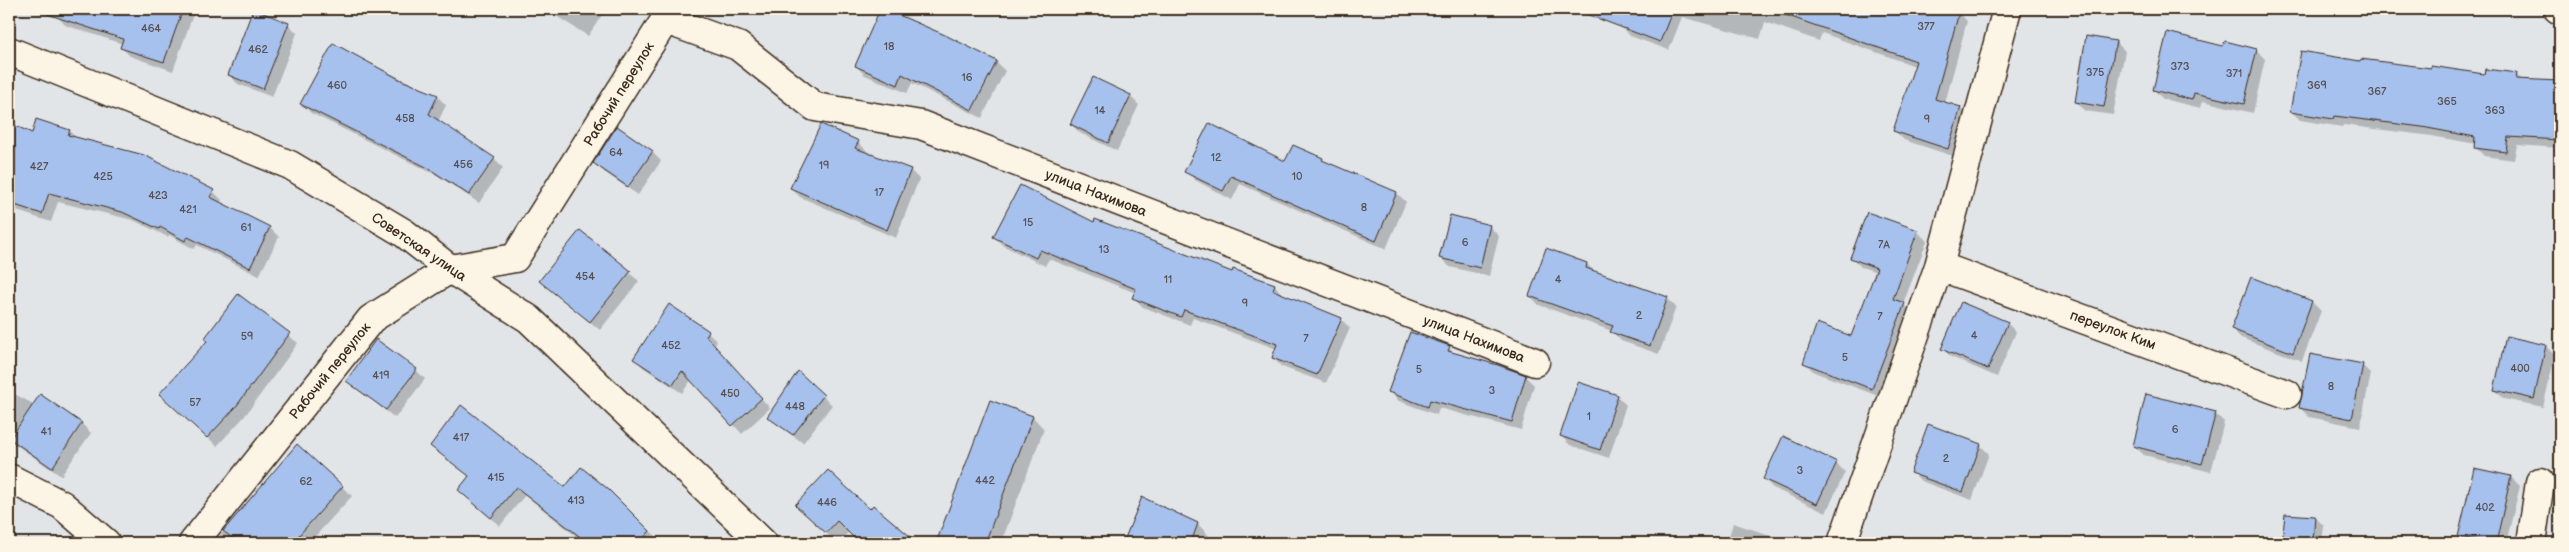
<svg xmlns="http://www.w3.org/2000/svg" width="2569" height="552" viewBox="0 0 2569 552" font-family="'Balsamiq Sans',sans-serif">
<rect width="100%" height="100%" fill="#e2e5e8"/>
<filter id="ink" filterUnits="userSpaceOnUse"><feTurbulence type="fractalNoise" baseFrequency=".02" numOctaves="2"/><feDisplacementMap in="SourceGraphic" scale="10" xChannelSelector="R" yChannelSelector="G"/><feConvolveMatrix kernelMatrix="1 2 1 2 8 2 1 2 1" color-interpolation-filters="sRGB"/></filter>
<g filter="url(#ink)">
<path fill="#0003" d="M 41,9 L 195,9 L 173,71 L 130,56 L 121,47 L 123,44 L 65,25 L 56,15 Z
M 545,9 L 606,9 L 588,36 Z
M 881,9 L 996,62 L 1005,71 L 982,118 L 912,83 L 907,93 L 865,75 L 856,66 Z
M 1627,9 L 1946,9 L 1958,12 L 1967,21 L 1945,103 L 1960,108 L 1969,117 L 1956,157 L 1904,140 L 1895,131 L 1915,66 L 1822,33 L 1819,41 L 1765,22 L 1760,39 L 1682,17 L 1669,50 L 1630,36 L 1620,26 Z
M 288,24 L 297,33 L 272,97 L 238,84 L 229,75 Z
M 2116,42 L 2125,51 L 2113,115 L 2085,111 L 2076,102 Z
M 333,45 L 437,96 L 446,105 L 438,122 L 494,159 L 503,168 L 479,203 L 438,176 L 311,113 L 302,104 Z
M 2224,48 L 2256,50 L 2265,59 L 2253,113 L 2203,101 L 2201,108 L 2163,99 L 2154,90 Z
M 2361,63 L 2485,75 L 2516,74 L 2522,80 L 2560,82 L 2560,148 L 2517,145 L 2514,160 L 2484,156 L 2475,147 L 2476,144 L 2432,136 L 2343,125 L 2342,127 L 2300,120 L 2291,111 Z
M 1130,96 L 1139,105 L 1117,151 L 1080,133 L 1071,124 Z
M 9,124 L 33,134 L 69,131 L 78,139 L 213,191 L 222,200 L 220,203 L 270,228 L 279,237 L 259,276 L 197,245 L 194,249 L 169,235 L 168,237 L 133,220 L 58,202 L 51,222 L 20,212 L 11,203 L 14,193 L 9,191 Z
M 858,142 L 867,151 L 866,153 L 910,170 L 919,179 L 896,238 L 800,197 L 791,188 Z
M 652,152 L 661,161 L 638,195 L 604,172 L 595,163 Z
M 1322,159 L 1327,164 L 1397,193 L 1406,202 L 1386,249 L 1240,184 L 1232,200 L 1195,180 L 1186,171 Z
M 1868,213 L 1918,232 L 1927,241 L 1903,304 L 1913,313 L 1881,397 L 1814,372 L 1805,363 L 1852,338 L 1877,272 L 1861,267 L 1852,258 Z
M 1451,217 L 1490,227 L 1499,236 L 1489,276 L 1450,267 L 1441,258 Z
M 1095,224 L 1233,273 L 1234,270 L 1275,285 L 1283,296 L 1341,319 L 1350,328 L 1326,383 L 1282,367 L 1273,358 L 1277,349 L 1193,318 L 1190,325 L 1143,307 L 1134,298 L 1136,293 L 1049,259 L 1045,266 L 1004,246 L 995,237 Z
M 580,232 L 639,281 L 600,330 L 541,281 Z
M 1587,264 L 1596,273 L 1667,298 L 1676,307 L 1659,354 L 1621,341 L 1612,331 L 1539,305 L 1530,296 Z
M 2251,278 L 2312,302 L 2321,311 L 2302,361 L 2241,338 L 2232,329 Z
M 239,296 L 298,343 L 244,417 L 217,446 L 169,402 Z
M 2007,323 L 2016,332 L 1997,377 L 1951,357 L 1942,348 Z
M 708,332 L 717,341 L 714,346 L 770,408 L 742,434 L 692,379 L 682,393 L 644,368 L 635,359 Z
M 2507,338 L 2546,346 L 2555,356 L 2543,407 L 2504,399 L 2495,390 Z
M 1449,348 L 1455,354 L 1525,376 L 1534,385 L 1521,430 L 1439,408 L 1437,415 L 1399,401 L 1390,392 Z
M 2362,365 L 2371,374 L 2360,427 L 2309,417 L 2300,408 Z
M 416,370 L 425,379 L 395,418 L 347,381 Z
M 9,391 L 35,405 L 41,396 L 82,424 L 91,433 L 61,476 L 9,440 Z
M 823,396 L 832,405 L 803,443 L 768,417 Z
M 1617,396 L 1626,405 L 1609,458 L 1570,445 L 1561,436 Z
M 991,402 L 1033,417 L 1044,429 L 1001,543 L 937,543 Z
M 2215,413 L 2224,422 L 2211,472 L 2144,455 L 2134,446 Z
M 1980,445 L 1989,454 L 1972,500 L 1921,481 L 1912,472 Z
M 297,446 L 352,496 L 309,543 L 214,543 L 251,497 Z
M 431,446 L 565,489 L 607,490 L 663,543 L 589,543 L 584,539 L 582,541 L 525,495 L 500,526 L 459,490 L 470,477 Z
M 1836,463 L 1845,472 L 1826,513 L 1773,488 L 1764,479 Z
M 2511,477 L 2520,486 L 2506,543 L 2466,543 L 2459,537 Z
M 1142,498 L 1198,524 L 1209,536 L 1206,543 L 1124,543 Z
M 873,507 L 918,543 L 861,543 L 849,532 L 837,543 L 808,517 L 871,511 Z
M 2286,515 L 2315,517 L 2324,526 L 2322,543 L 2283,543 Z
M 1733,523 L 1788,541 L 1791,543 L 1727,543 Z"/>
<path fill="#a6c1ee" stroke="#3b2a1e" d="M 48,9 L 183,9 L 164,62 L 120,48 L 123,39 L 47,14 Z
M 253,9 L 289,23 L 263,89 L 228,75 Z
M 880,9 L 885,9 L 945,35 L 997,61 L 972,110 L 902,74 L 898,85 L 855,66 Z
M 1578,9 L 1673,9 L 1660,42 L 1578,11 Z
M 1778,9 L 1960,9 L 1935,99 L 1961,107 L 1948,149 L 1893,131 L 1916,61 L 1777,12 Z
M 2167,32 L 2223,46 L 2225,41 L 2257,49 L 2244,104 L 2194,93 L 2192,100 L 2153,90 Z
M 2086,36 L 2116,41 L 2104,107 L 2075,102 Z
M 333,43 L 401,80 L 438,95 L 429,114 L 495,158 L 469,195 L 428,168 L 300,104 Z
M 2301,51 L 2360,61 L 2361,59 L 2431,68 L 2431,66 L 2484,74 L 2485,69 L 2517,73 L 2516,79 L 2560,81 L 2560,140 L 2508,137 L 2506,152 L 2474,148 L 2475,137 L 2422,127 L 2334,116 L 2333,119 L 2290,112 Z
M 1093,77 L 1131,95 L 1108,143 L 1070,124 Z
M 36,119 L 70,130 L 68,135 L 144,155 L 214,190 L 210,197 L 270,227 L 250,268 L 188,237 L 185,241 L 160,227 L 159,229 L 122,212 L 49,193 L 42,214 L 9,203 L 9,123 L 32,133 Z
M 1209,123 L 1285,161 L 1293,145 L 1323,158 L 1322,160 L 1397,192 L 1376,241 L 1231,176 L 1223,191 L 1184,172 Z
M 821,124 L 859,141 L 855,148 L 911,169 L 887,230 L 790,188 Z
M 617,126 L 653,151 L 628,187 L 593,163 Z
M 1020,185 L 1094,222 L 1095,219 L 1232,272 L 1233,269 L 1275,284 L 1273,290 L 1342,318 L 1317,375 L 1272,358 L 1277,344 L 1184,310 L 1181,317 L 1132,298 L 1136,289 L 1040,250 L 1036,258 L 993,237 Z
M 1867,212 L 1918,230 L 1893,299 L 1905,303 L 1872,389 L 1803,363 L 1817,323 L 1851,336 L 1877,268 L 1850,258 Z
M 1450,215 L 1490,225 L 1480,268 L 1439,258 Z
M 580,230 L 631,271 L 590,322 L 539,281 Z
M 1546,248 L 1587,263 L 1586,268 L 1668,297 L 1650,346 L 1610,332 L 1613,326 L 1529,296 Z
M 2251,277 L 2312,301 L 2293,353 L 2231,329 Z
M 238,294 L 290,333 L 235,408 L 207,438 L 159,394 L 207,341 L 204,339 Z
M 1961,302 L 2008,322 L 1988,369 L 1941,349 Z
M 669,304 L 709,331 L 706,336 L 762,398 L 732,426 L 682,371 L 673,385 L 633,359 Z
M 1410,332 L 1450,346 L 1448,351 L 1498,365 L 1526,375 L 1512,422 L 1430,400 L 1428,407 L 1388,392 Z
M 2506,336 L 2546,345 L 2534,399 L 2494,390 Z
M 376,339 L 417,369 L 386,410 L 346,381 Z
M 2310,354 L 2363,364 L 2352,419 L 2299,408 Z
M 798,371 L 824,395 L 793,435 L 767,417 Z
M 1578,382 L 1618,395 L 1600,450 L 1560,436 Z
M 40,394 L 82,423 L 52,468 L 10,439 Z
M 2146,394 L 2216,412 L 2202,464 L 2133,446 Z
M 990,400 L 1033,416 L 985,543 L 936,543 Z
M 461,405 L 565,487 L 581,467 L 608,489 L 650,531 L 639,543 L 588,543 L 516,487 L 491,518 L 458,490 L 469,476 L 430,446 Z
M 1928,424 L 1981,444 L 1963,492 L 1910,473 Z
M 1783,436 L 1837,462 L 1817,504 L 1763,479 Z
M 297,444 L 343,486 L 292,543 L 239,543 L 223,531 Z
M 2474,468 L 2511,476 L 2496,543 L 2458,537 Z
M 828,470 L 870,509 L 873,505 L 918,543 L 859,543 L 837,521 L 826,533 L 795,505 Z
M 1142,497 L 1198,523 L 1191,543 L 1123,543 Z
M 2285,514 L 2315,516 L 2313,543 L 2282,543 Z"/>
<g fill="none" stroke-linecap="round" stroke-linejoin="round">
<defs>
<path id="street" d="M 2558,9 L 2560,9
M 666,20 L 738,46 L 815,107 L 921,125 L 1535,362
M 1939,266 L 2287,394
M 9,478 L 62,505 L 106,543
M 193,543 L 371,319 L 450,269 L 515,258 L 672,9
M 1842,543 L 1939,266 L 2007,9
M 2531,543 L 2540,482"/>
<path id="secondary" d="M 9,51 L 290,165 L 404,233 L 450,269 L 529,319 L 763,543"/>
</defs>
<use href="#street" stroke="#3b2a1e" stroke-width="31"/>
<use href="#secondary" stroke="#3b2a1e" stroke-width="31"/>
<use href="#street" stroke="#fcf5e5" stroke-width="28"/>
<use href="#secondary" stroke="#fcf5e5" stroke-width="28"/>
</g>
</g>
<g text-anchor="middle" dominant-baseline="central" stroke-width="4" stroke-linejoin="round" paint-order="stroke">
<g font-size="11" fill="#565052">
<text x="1926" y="26">377</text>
<text x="151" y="28">464</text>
<text x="889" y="46">18</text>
<text x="258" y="49">462</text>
<text x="2180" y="66">373</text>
<text x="2095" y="72">375</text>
<text x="2234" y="73">371</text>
<text x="967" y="77">16</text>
<text x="337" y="85">460</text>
<text x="2317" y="85">369</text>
<text x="2377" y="91">367</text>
<text x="2447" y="101">365</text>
<text x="1100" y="110">14</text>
<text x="2495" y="110">363</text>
<text x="405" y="118">458</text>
<text x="1927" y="119">9</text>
<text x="616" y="152">64</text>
<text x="1216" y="157">12</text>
<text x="463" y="164">456</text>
<text x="824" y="165">19</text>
<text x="39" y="166">427</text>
<text x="103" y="176">425</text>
<text x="1297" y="176">10</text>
<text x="879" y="192">17</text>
<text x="158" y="195">423</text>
<text x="1364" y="207">8</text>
<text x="188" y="209">421</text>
<text x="1028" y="222">15</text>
<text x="246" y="227">61</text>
<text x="1465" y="242">6</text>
<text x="1884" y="244">7А</text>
<text x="1104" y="249">13</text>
<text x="585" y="276">454</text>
<text x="1168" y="279">11</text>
<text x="1558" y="279">4</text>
<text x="1245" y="303">9</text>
<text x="1639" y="315">2</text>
<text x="1880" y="316">7</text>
<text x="1974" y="335">4</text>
<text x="247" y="336">59</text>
<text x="1306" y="338">7</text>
<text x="671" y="345">452</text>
<text x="1845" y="357">5</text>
<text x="2520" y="368">400</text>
<text x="1419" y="369">5</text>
<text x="381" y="375">419</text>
<text x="2331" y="386">8</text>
<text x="1492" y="390">3</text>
<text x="730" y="393">450</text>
<text x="195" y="402">57</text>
<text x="795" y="406">448</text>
<text x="1589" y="416">1</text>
<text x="2175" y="429">6</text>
<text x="46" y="431">41</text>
<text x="461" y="437">417</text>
<text x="1946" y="458">2</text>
<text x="1800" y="470">3</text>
<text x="496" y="477">415</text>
<text x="985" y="480">442</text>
<text x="306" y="481">62</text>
<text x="576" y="500">413</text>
<text x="827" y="502">446</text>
<text x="2485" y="507">402</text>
</g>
<g font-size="14" fill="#3b2a1e" stroke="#fcf5e5">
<text transform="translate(619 94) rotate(-58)">Рабочий переулок</text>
<text transform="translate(1096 193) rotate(21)">улица Нахимова</text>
<text transform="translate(419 247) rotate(34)">Советская улица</text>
<text transform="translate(2113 330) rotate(20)">переулок Ким</text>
<text transform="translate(1474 339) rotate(21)">улица Нахимова</text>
<text transform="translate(330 371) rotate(-51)">Рабочий переулок</text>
</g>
</g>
<rect width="2569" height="552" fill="none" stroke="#fcf5e5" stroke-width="30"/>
<rect x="15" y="15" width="2539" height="522" fill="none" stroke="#3b2a1e" stroke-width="2" filter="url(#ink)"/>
</svg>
